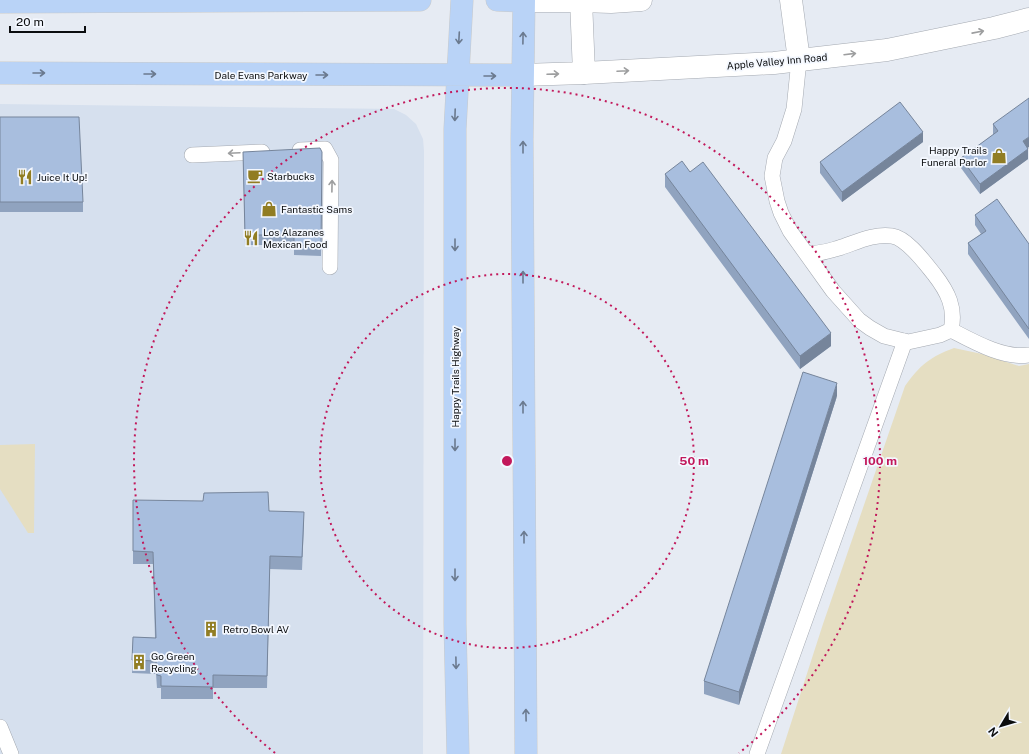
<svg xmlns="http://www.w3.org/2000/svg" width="1029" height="754" viewBox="0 0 1029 754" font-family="'Public Sans',sans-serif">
<rect width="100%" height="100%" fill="#e6ebf3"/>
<path fill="#d6e0ee" d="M 0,104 L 394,109 L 406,115 L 416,124 L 423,139 L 424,151 L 423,754 L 0,754 Z"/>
<path fill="#e5dec2" d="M 954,348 L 982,354 L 1019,366 L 1029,364 L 1029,754 L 781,754 L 823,624 L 905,386 C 920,365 930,357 954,348 Z
M 35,444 L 34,533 L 28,533 L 0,489 L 0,445 Z"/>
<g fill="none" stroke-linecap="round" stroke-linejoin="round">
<defs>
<path id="service" d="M 799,60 L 794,109 L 784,141 L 775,158 L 772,176 L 777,201 L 781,213 L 790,231 L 833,291 L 859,320 L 870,328 L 884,336 L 908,342 L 940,335 L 951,330 C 974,342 1004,359 1029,355
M 300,150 L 325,149 L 331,160 L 330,267
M 192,155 L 262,152
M 806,253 C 817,255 828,251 839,248 C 855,243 874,233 892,236 C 907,238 925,263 934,274 C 948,292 956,308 951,330
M 0,727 L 11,754
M 757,754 L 905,341"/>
<path id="minor" d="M 791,0 L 799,60
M 581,1 L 611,2 L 641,0
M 584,73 L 774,63 L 887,50 L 994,28 L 1029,19"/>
<path id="tertiary" d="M 524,1 L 581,1
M 522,75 L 584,73 L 581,0"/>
<path id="primary" d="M 497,0 L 524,1
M 524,0 L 522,139 L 526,754
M 0,2 L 420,0
M 0,73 L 522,75
M 458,754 L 455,624 L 455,129 L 462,0"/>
</defs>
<use href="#service" stroke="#a4a9b1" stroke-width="16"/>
<use href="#minor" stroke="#a4a9b1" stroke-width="23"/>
<use href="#tertiary" stroke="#a4a9b1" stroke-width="23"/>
<use href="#primary" stroke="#c9caca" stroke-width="23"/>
<use href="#service" stroke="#fff" stroke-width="15"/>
<use href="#minor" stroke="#fff" stroke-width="22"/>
<use href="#tertiary" stroke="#fff" stroke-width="22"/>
<use href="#primary" stroke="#b9d3f7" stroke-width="22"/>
</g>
<path fill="#90a3bf" d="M 0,117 L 83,202 L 83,212 L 0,212 Z
M 993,124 L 1028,148 L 1028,159 L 980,194 L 961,168 L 961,158 L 993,135 Z
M 923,142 L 842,202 L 820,173 L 820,162 Z
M 243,152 L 322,152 L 321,256 L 294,255 L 294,245 L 245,245 Z
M 690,172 L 831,346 L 800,369 L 665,187 L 665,174 Z
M 975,215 L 1029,244 L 1029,339 L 968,254 L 968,243 L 981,234 L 975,225 Z
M 837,396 L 739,705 L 704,694 L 704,681 Z
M 133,500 L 269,511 L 304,524 L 302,570 L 270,569 L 267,688 L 213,688 L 213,699 L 161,699 L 161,688 L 157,688 L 156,674 L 132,673 L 133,637 L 155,638 L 153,564 L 133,564 Z"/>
<path fill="#76859b" d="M 923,132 L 923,142 L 842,202 L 842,192 Z
M 1029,137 L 1029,147 L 1023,151 L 1023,141 Z
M 1028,149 L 1028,159 L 980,194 L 980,184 Z
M 831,333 L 831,346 L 800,369 L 800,356 Z
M 837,383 L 837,396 L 739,705 L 739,692 Z"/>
<path fill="#a8bede" stroke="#76859b" d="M 1029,98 L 1029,137 L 1023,141 L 1028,149 L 980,184 L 961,158 L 998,131 L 993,124 Z
M 900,102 L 923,132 L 842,192 L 820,162 Z
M 0,117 L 79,117 L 83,202 L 0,202 Z
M 320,148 L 322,152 L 321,246 L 294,245 L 294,235 L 245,235 L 243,152 Z
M 682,161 L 690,172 L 703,162 L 831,333 L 800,356 L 665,174 Z
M 997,199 L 1029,244 L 1029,329 L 968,243 L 986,231 L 975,215 Z
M 803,372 L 837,383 L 739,692 L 704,681 Z
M 268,492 L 269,511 L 304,512 L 302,557 L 270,556 L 267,676 L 213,675 L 213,687 L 161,686 L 161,676 L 157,675 L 156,661 L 132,660 L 133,637 L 156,638 L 153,552 L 133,551 L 133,500 L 203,501 L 204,493 Z"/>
<defs><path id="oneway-shaft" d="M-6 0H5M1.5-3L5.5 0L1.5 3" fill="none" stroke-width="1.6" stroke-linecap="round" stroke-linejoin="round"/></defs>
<g stroke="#9d9e9f">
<use href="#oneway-shaft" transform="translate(978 32) rotate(-11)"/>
<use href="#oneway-shaft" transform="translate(850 54) rotate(-7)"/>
<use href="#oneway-shaft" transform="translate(623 71) rotate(-3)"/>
<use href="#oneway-shaft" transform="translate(553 74) rotate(-2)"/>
<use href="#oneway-shaft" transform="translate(234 153) rotate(177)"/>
<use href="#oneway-shaft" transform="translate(332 186) rotate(-89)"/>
</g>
<g stroke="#6b7a8f">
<use href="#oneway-shaft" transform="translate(459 38) rotate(93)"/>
<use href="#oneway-shaft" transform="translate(523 38) rotate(-89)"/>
<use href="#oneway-shaft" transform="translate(39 73)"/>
<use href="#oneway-shaft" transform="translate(150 74)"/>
<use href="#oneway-shaft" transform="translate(322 75)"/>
<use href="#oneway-shaft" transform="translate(490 76)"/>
<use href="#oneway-shaft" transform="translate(455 115) rotate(92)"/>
<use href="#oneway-shaft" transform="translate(523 147) rotate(-90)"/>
<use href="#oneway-shaft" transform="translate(455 245) rotate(90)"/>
<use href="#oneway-shaft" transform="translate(523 277) rotate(-90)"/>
<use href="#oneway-shaft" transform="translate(523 407) rotate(-90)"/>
<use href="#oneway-shaft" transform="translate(455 445) rotate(90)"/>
<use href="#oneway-shaft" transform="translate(524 537) rotate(-90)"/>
<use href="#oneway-shaft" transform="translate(455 575) rotate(90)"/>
<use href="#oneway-shaft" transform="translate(456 663) rotate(89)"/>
<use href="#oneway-shaft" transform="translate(526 715) rotate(-91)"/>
</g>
<g fill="none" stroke="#c2185b" stroke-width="2" stroke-dasharray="2 4">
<circle cx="507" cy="461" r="187"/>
<path d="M275 753A373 373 0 1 1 739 753"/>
</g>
<defs>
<symbol id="shop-bare" viewBox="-9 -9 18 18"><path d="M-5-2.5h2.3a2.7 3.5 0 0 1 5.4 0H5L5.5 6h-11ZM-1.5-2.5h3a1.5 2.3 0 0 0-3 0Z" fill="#917d23" stroke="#f4f8ff" stroke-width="2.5" paint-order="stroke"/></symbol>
<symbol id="cafe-bare" viewBox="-9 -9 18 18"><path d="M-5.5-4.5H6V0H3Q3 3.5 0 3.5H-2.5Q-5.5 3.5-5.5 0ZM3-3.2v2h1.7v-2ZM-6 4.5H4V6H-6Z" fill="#917d23" stroke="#f4f8ff" stroke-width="2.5" paint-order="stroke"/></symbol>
<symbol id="restaurant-bare" viewBox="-9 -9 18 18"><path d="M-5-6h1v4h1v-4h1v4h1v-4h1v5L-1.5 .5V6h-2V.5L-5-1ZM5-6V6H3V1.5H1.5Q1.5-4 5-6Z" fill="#917d23" stroke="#f4f8ff" stroke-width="2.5" paint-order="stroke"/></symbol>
<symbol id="building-bare" viewBox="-9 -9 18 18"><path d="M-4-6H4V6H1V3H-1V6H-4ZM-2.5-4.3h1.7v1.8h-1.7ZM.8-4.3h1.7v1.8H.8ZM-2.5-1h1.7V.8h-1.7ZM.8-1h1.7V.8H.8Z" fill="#917d23" stroke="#f4f8ff" stroke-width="2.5" paint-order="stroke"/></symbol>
</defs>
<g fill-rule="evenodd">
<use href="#shop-bare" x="988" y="145" width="22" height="22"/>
<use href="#cafe-bare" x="244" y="165" width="22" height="22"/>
<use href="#restaurant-bare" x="14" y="166" width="22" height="22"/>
<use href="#shop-bare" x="258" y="198" width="22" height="22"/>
<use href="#restaurant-bare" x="240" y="227" width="22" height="22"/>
<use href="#building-bare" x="200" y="618" width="22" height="22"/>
<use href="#building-bare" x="128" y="651" width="22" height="22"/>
</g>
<g text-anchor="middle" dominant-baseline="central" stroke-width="3.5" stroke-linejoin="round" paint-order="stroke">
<g font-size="10" fill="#0b0d0f" stroke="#f4f8ff">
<text transform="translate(777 61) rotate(-5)">Apple Valley Inn Road</text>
<text x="261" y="75">Dale Evans Parkway</text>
<text transform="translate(455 377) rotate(-90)">Happy Trails Highway</text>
</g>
<g font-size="10" fill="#0b0d0f" stroke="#f4f8ff" text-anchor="start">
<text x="987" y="150" text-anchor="end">Happy Trails<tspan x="987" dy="12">Funeral Parlor</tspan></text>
<text x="267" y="176">Starbucks</text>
<text x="37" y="177">Juice It Up!</text>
<text x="281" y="209">Fantastic Sams</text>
<text x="263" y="232">Los Alazanes<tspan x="263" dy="12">Mexican Food</tspan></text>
<text x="223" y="629">Retro Bowl AV</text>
<text x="151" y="656">Go Green<tspan x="151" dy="12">Recycling</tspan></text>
</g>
</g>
<circle cx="507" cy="461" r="6" fill="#c2185b" stroke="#f4f8ff" stroke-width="2"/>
<g font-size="12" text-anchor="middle" font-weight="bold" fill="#c2185b" stroke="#f4f8ff" stroke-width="3.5" stroke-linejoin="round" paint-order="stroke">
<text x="694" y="465">50 m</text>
<text x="880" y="465">100 m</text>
</g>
<g transform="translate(1001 726) rotate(232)" stroke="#f4f8ff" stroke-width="3" paint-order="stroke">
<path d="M0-3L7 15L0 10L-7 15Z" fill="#0b0d0f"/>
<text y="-6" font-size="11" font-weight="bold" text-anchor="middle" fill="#0b0d0f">N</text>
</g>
<path d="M10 26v6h75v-6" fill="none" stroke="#0b0d0f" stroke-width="2"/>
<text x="16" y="26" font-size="12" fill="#0b0d0f" stroke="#f4f8ff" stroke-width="3" paint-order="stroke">20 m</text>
</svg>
